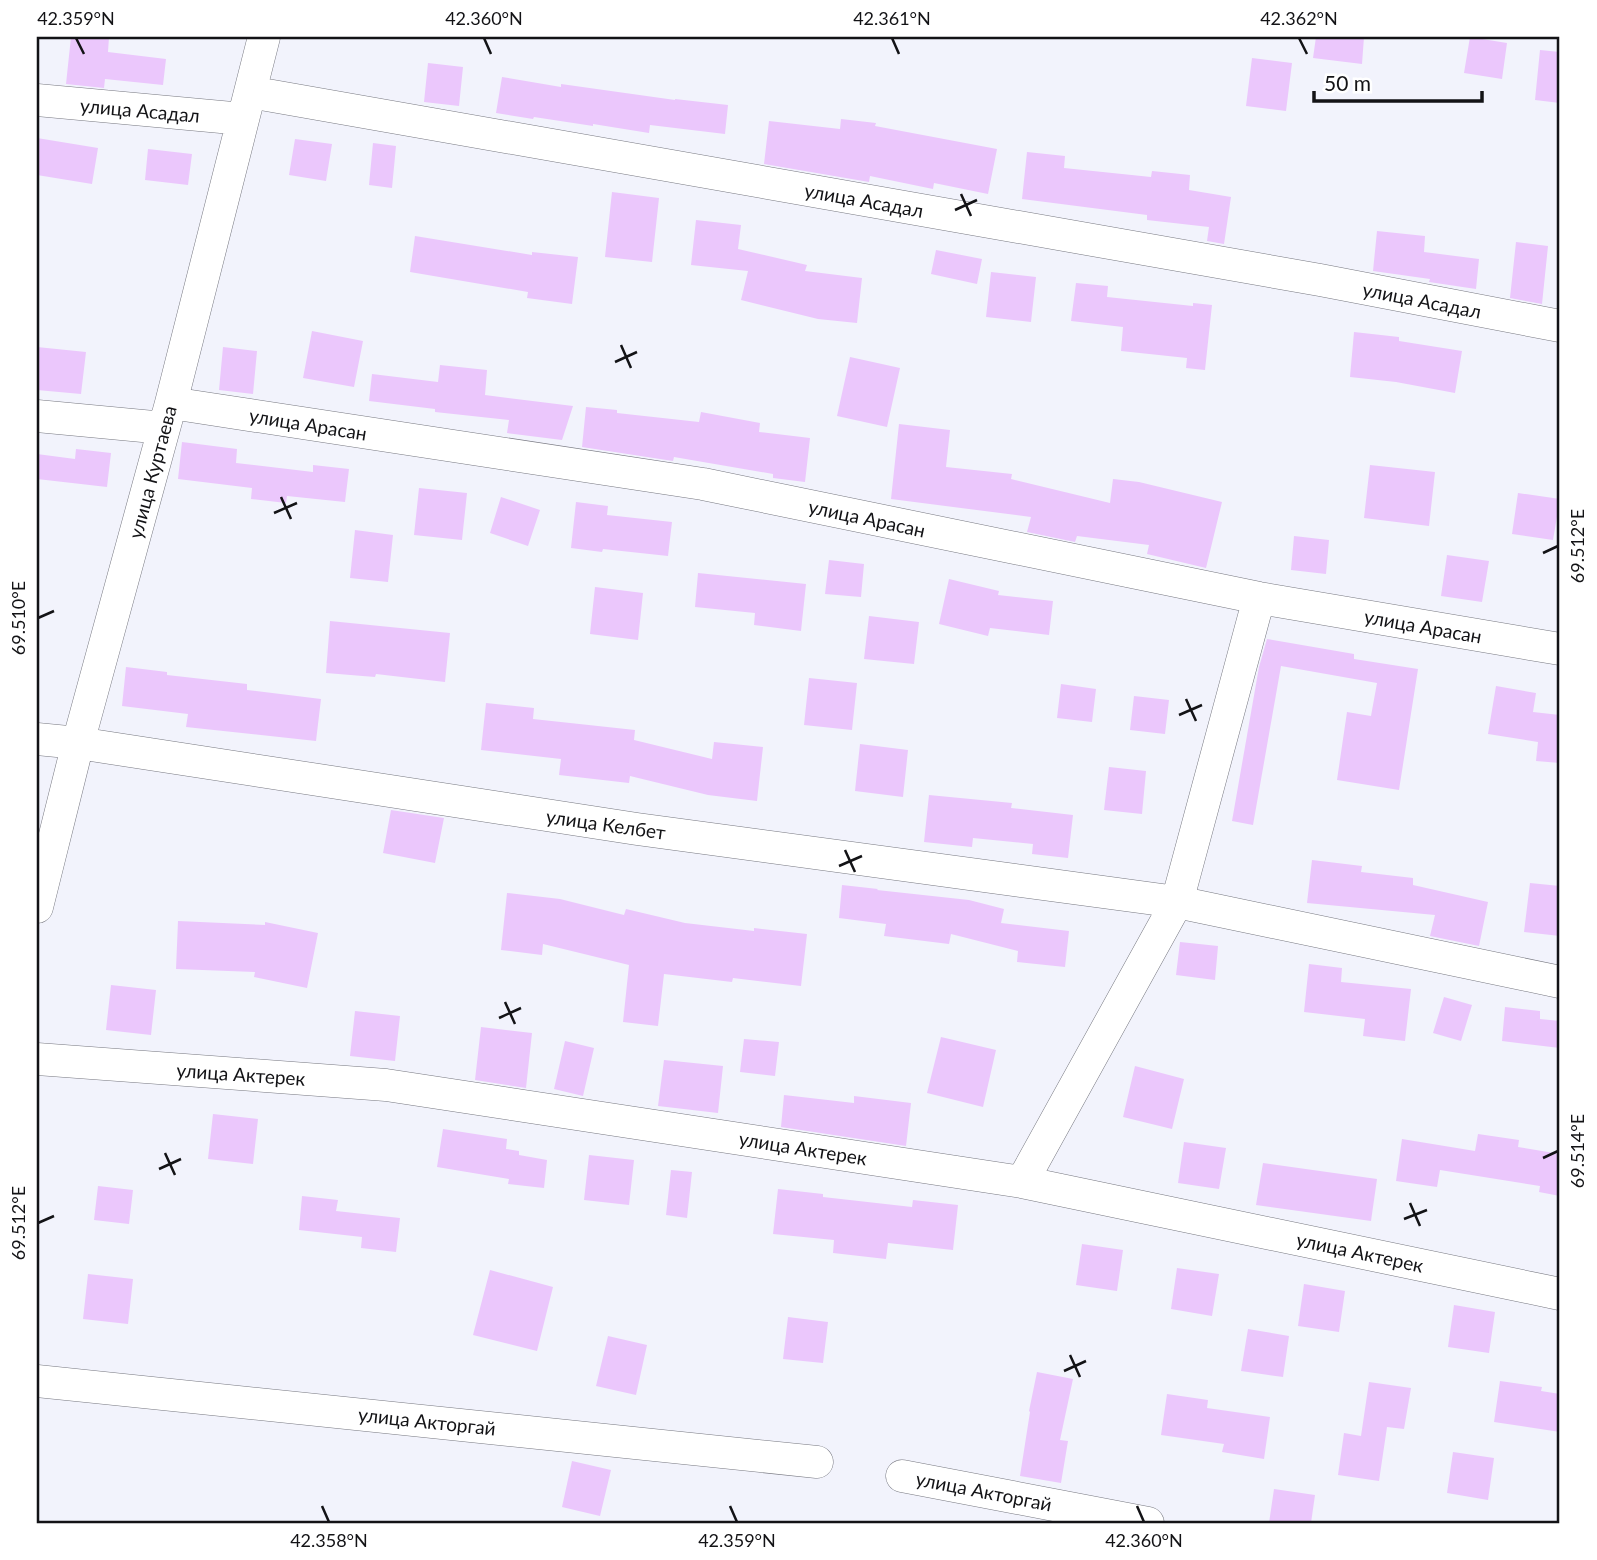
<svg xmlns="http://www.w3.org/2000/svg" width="1597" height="1560" viewBox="0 0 1597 1560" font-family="Lato,sans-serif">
<rect width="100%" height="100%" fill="#f2f3fc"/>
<path fill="#ebc7fc" d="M 71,37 L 109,37 L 108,52 L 166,59 L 163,85 L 105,79 L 104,88 L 66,84 Z
M 1316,37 L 1364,37 L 1362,64 L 1313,58 Z
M 1470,37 L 1507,43 L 1502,79 L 1464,73 Z
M 1540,50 L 1560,52 L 1560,103 L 1535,100 Z
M 1252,58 L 1292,63 L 1286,111 L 1246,106 Z
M 428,63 L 463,67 L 459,106 L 424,102 Z
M 502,77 L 561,87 L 561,84 L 675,100 L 675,99 L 728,105 L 725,134 L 650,125 L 649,133 L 593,124 L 593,126 L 534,117 L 533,119 L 496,113 Z
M 841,119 L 876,123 L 875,126 L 997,149 L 988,194 L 934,183 L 933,189 L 870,176 L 869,182 L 764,164 L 769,121 L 840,129 Z
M 37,138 L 98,148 L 92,184 L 37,175 Z
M 295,139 L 332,144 L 326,181 L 289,175 Z
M 373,143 L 396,146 L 392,188 L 369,185 Z
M 148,149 L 192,154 L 188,185 L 145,180 Z
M 1027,152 L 1065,156 L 1064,168 L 1151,177 L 1152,171 L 1190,175 L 1189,190 L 1231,197 L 1224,244 L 1207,241 L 1209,227 L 1147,220 L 1147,215 L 1022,199 Z
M 612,192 L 659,198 L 652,262 L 605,257 Z
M 696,220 L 741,225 L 738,249 L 807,265 L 805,271 L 862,278 L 857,323 L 818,319 L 741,300 L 748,271 L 691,265 Z
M 1377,231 L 1425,236 L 1424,252 L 1479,259 L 1476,289 L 1429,282 L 1430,279 L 1373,271 Z
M 415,236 L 532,255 L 532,252 L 578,257 L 572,304 L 527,298 L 528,292 L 410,272 Z
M 1516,242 L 1548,246 L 1542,304 L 1510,298 Z
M 936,250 L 982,259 L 977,284 L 931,274 Z
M 991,272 L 1036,277 L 1031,322 L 986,317 Z
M 1076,283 L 1108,286 L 1107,297 L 1193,306 L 1193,303 L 1212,305 L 1205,370 L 1186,368 L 1187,358 L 1121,351 L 1123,327 L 1071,321 Z
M 312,331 L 363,341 L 354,387 L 303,378 Z
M 1354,332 L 1399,337 L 1399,341 L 1462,351 L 1455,393 L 1396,382 L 1350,377 Z
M 37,347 L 86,352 L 81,394 L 37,390 Z
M 223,347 L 257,351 L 253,394 L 219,390 Z
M 850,357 L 900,368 L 887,427 L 837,416 Z
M 440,365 L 487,370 L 485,395 L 573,406 L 562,440 L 507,433 L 509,420 L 435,412 L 435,409 L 369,401 L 372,374 L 438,382 Z
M 586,407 L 617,410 L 617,413 L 699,422 L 701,412 L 760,423 L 759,432 L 810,438 L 805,482 L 773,478 L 773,474 L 674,457 L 673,461 L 582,447 Z
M 899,424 L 950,430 L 946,467 L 1012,474 L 1011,479 L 1110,503 L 1113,479 L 1139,482 L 1222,502 L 1206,568 L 1147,554 L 1149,545 L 1077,536 L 1075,542 L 1027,532 L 1031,517 L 891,499 Z
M 182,442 L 237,449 L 236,463 L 313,472 L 313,465 L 349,469 L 345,502 L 287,496 L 286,503 L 251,499 L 252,488 L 178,479 Z
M 76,449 L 111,453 L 107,487 L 37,479 L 37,454 L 75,459 Z
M 1370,465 L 1435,472 L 1429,526 L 1364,518 Z
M 419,488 L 467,493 L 462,540 L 414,535 Z
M 1518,493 L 1560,499 L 1553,540 L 1512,534 Z
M 501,497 L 540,510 L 528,546 L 490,533 Z
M 576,502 L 608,506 L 607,515 L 672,522 L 668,556 L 603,549 L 602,552 L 571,548 Z
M 355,530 L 393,535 L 388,582 L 350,578 Z
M 1294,536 L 1329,540 L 1326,574 L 1291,570 Z
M 1447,555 L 1489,561 L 1482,602 L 1441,596 Z
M 829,560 L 864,564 L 861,597 L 825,594 Z
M 698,573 L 806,584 L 801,631 L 754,625 L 755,613 L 695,607 Z
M 949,579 L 999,591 L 998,595 L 1053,601 L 1049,635 L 990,628 L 988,636 L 939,624 Z
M 595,587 L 643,593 L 638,640 L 590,634 Z
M 869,616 L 919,622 L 914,664 L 864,659 Z
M 330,621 L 450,633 L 445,682 L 376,674 L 375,677 L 326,673 Z
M 1267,639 L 1354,654 L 1354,659 L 1418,669 L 1399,790 L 1337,780 L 1347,712 L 1371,716 L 1377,683 L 1281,666 L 1253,825 L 1232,821 L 1259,667 Z
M 126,667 L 167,672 L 167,675 L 247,684 L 247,690 L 321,699 L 316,741 L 186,727 L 188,714 L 122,706 Z
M 809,678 L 857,683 L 852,730 L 804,725 Z
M 1061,684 L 1096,689 L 1092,722 L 1057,718 Z
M 1496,686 L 1536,693 L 1533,712 L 1560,715 L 1560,763 L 1536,761 L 1538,742 L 1488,734 Z
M 1134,696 L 1169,700 L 1165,734 L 1130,730 Z
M 486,703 L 534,708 L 533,719 L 635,730 L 634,740 L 712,759 L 714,742 L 763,747 L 757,801 L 708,795 L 630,776 L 629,783 L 559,775 L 561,759 L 481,750 Z
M 860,744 L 908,750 L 903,797 L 855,791 Z
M 1109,767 L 1146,771 L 1142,814 L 1104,810 Z
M 929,795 L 1012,803 L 1011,808 L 1073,815 L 1068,858 L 1032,854 L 1033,844 L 973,838 L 972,847 L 924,842 Z
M 391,810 L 444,818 L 435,863 L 383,853 Z
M 1312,860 L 1362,866 L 1361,872 L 1413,878 L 1413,885 L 1488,902 L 1479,946 L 1430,936 L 1435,915 L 1307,903 Z
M 1530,883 L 1560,886 L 1560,936 L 1524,932 Z
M 842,885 L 878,889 L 877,890 L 969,900 L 1004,909 L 1001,923 L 1069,931 L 1065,967 L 1017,962 L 1018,951 L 951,934 L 949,944 L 884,936 L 886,924 L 839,918 Z
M 507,893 L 560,899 L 624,915 L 626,909 L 685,923 L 754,931 L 754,928 L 807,934 L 801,986 L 733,978 L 732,982 L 664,974 L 658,1026 L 623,1022 L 629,965 L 543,944 L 542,955 L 501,950 Z
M 178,921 L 265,925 L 265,922 L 318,933 L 307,988 L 254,977 L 255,972 L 176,969 Z
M 1180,942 L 1218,946 L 1215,980 L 1176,975 Z
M 1309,964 L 1342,968 L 1341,982 L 1411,989 L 1405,1041 L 1363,1036 L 1365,1019 L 1304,1012 Z
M 111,985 L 156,990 L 151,1035 L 106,1030 Z
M 1444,997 L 1472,1005 L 1461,1041 L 1433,1033 Z
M 1505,1007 L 1540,1011 L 1540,1019 L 1560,1021 L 1560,1048 L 1502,1041 Z
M 355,1011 L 400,1016 L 395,1061 L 350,1056 Z
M 481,1027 L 532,1033 L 526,1088 L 475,1080 Z
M 941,1037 L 996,1050 L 983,1107 L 927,1093 Z
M 744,1039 L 779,1042 L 775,1076 L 740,1072 Z
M 565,1041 L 594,1048 L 583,1096 L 554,1089 Z
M 664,1060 L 723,1066 L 718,1113 L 658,1106 Z
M 1135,1066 L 1184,1079 L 1172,1129 L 1123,1117 Z
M 784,1095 L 854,1103 L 854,1096 L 911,1103 L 906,1146 L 781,1127 Z
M 213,1114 L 258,1119 L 253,1164 L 208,1159 Z
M 443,1129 L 507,1139 L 506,1149 L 519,1151 L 519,1155 L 547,1160 L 544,1188 L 508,1184 L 509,1179 L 437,1167 Z
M 1478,1134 L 1519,1140 L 1518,1147 L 1560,1154 L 1560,1196 L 1539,1192 L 1540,1186 L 1440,1170 L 1437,1187 L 1396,1181 L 1402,1139 L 1475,1151 Z
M 1184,1142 L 1226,1148 L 1219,1189 L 1178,1183 Z
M 589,1155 L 634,1160 L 629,1205 L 584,1200 Z
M 1263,1163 L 1377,1179 L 1371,1221 L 1256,1205 Z
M 671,1170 L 692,1172 L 687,1218 L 666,1215 Z
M 98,1186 L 133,1190 L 129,1224 L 94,1220 Z
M 778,1189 L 823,1194 L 823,1197 L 912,1207 L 913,1200 L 958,1205 L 953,1250 L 888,1243 L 886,1259 L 833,1253 L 834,1240 L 773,1234 Z
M 302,1196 L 338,1200 L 336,1211 L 400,1218 L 396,1252 L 361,1248 L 362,1237 L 299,1230 Z
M 1082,1244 L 1123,1250 L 1117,1291 L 1076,1285 Z
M 1177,1268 L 1219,1274 L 1212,1316 L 1171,1309 Z
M 490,1270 L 553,1287 L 537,1351 L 473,1335 Z
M 88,1274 L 133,1279 L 128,1324 L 83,1319 Z
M 1304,1284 L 1345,1291 L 1339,1332 L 1298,1326 Z
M 1454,1305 L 1495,1312 L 1489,1353 L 1448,1347 Z
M 788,1317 L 828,1322 L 823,1363 L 783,1359 Z
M 1248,1329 L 1289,1336 L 1283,1377 L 1241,1371 Z
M 608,1336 L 647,1345 L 636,1395 L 596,1386 Z
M 1037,1372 L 1073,1379 L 1060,1440 L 1068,1441 L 1061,1483 L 1020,1476 L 1030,1412 L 1029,1411 Z
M 1500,1381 L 1542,1387 L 1541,1391 L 1560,1394 L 1560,1432 L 1494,1422 Z
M 1369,1382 L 1411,1388 L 1404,1429 L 1387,1427 L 1379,1481 L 1338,1475 L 1344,1433 L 1361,1436 Z
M 1167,1394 L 1208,1400 L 1207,1408 L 1270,1417 L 1264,1459 L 1222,1452 L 1224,1444 L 1161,1435 Z
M 1453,1452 L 1494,1458 L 1488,1500 L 1447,1493 Z
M 572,1461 L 611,1470 L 600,1516 L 562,1507 Z
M 1274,1489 L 1315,1495 L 1311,1523 L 1269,1523 Z"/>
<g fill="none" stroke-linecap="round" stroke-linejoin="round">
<defs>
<path id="minor" d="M 250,92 L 1320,280 L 1560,326
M 37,100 L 243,119
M 171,403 L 703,484 L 1259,598 L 1560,649
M 37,416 L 164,428
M 37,739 L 78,743 L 637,829 L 1177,902 L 1560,982
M 37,907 L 78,743 L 171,403 L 264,37
M 37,1059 L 386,1085 L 1022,1182 L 1560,1294
M 1022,1182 L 1177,902 L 1259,598
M 37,1381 L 817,1462
M 902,1476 L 1148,1523"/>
</defs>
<use href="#minor" stroke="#777880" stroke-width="33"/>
<use href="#minor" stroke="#fff" stroke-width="32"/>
</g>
<path fill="none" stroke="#131316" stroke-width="2.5" d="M 76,38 L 84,54M 484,38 L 491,54M 892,38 L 899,54M 1299,38 L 1307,54M 961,194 L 971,216M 955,210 L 977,200M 621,345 L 631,368M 615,362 L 637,352M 281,497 L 291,519M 274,513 L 297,503M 1543,553 L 1558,546M 38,618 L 54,611M 1186,699 L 1196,721M 1179,715 L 1202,705M 845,850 L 855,872M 839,866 L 862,856M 505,1002 L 515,1024M 499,1018 L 521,1008M 165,1153 L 175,1175M 1543,1158 L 1558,1151M 159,1169 L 181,1159M 1410,1203 L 1420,1226M 1404,1219 L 1427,1210M 38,1223 L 54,1216M 1070,1355 L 1080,1377M 1064,1371 L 1086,1361M 322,1506 L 329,1522M 730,1506 L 737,1522M 1137,1506 L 1144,1522"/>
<g text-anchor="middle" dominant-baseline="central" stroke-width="7" stroke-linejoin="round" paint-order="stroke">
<g font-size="19" fill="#131316" stroke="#fff">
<text transform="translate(140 110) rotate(5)">улица Асадал</text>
<text transform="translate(864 200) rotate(10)">улица Асадал</text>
<text transform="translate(1422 300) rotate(11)">улица Асадал</text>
<text transform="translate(308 424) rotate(9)">улица Арасан</text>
<text transform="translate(152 472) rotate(-75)">улица Куртаева</text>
<text transform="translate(867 518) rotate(12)">улица Арасан</text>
<text transform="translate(1423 626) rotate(10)">улица Арасан</text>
<text transform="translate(606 824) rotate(8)">улица Келбет</text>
<text transform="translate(241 1074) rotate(4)">улица Актерек</text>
<text transform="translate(803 1148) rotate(9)">улица Актерек</text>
<text transform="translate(1360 1252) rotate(12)">улица Актерек</text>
<text transform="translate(427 1421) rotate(6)">улица Акторгай</text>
<text transform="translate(984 1491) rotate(11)">улица Акторгай</text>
</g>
</g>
<rect width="1597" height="1560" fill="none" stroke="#ffffff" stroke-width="77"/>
<path d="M1314 91v10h168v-10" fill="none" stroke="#131316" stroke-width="3.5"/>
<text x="1324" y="91" font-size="21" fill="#131316" stroke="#ffffff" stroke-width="5" paint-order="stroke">50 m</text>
<rect x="38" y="38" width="1520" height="1484" fill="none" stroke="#131316" stroke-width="2.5"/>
<g font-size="18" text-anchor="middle" fill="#131316">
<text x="76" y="25">42.359°N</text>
<text x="484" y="25">42.360°N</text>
<text x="892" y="25">42.361°N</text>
<text x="1299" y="25">42.362°N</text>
<text transform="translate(1578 546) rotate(-90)" y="6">69.512°E</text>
<text transform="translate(19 618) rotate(-90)" y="6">69.510°E</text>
<text transform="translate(1578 1151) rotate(-90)" y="6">69.514°E</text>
<text transform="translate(19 1223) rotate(-90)" y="6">69.512°E</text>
<text x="329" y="1547">42.358°N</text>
<text x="737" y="1547">42.359°N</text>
<text x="1144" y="1547">42.360°N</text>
</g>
</svg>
